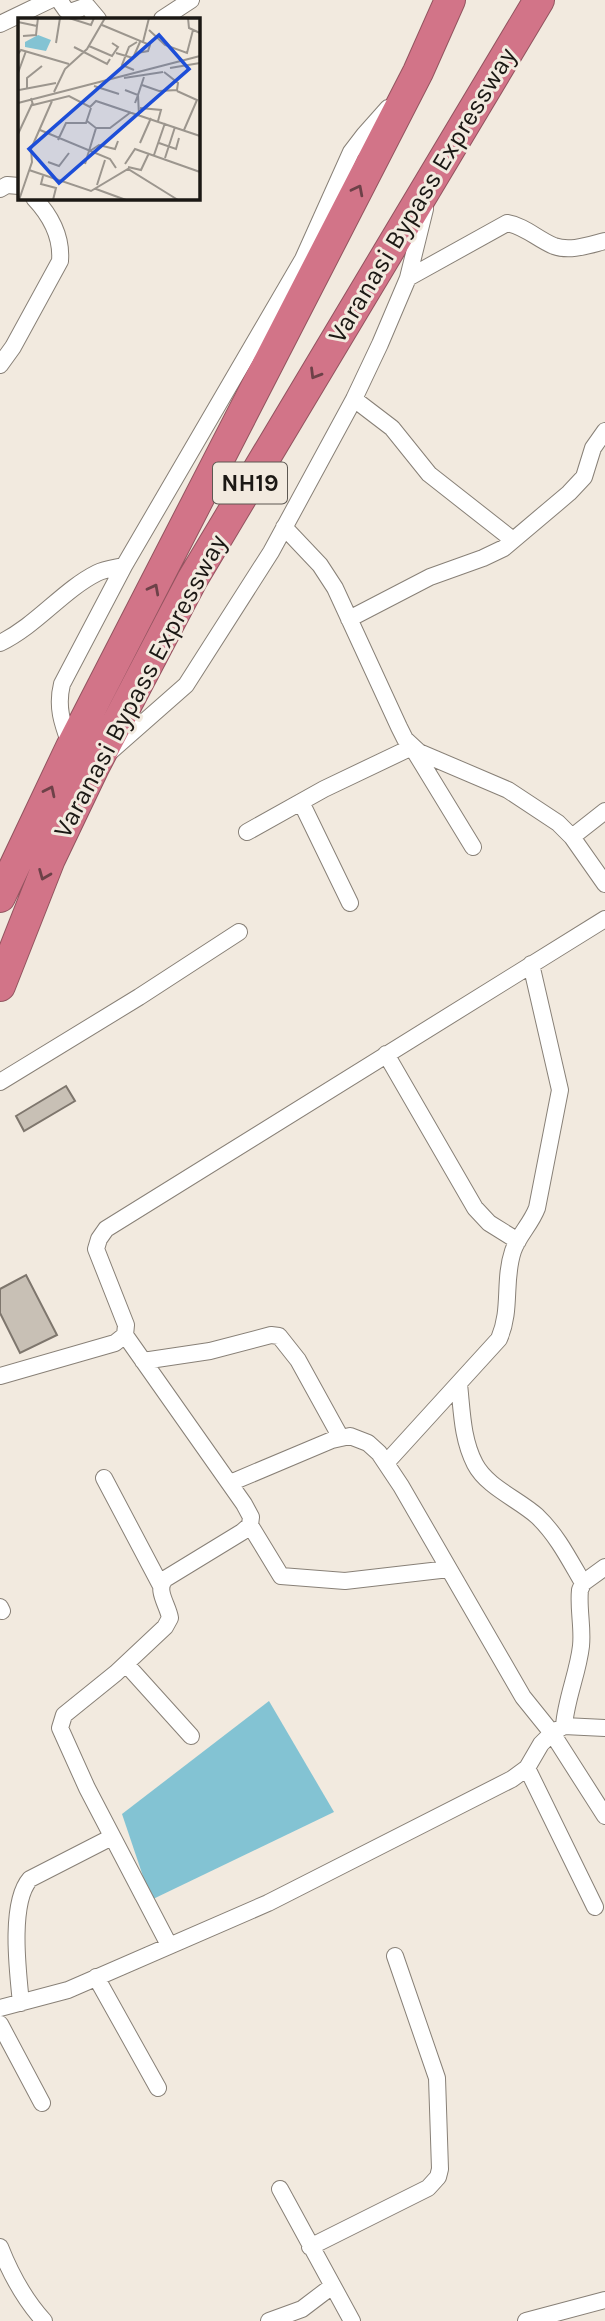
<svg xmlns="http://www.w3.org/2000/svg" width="605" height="2321" viewBox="0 0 605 2321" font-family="Karla,sans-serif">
<rect width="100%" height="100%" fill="#f2eadf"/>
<path fill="#83c3d3" d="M 269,1701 L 334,1812 L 151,1900 L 122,1814 Z"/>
<path fill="#c8c0b5" stroke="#7e766d" stroke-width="2" d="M 66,1086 L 75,1101 L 24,1131 L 16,1116 Z
M 26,1275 L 57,1335 L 20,1353 L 0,1313 L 0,1289 Z"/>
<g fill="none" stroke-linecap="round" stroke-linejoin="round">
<defs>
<path id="street" d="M 59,0 L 66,10 L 70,12 L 87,6 L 98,19
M 162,19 L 191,0
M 0,24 L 50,0
M 0,189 L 7,185 L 19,186
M 408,278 L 507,223 C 525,226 537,239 554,246 C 570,252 589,245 605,241
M 0,365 L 13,347 L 60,261 C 62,237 50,215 34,198
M 354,399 L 392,428 L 429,474 L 513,540
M 284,527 L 320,565 L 335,588 L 399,727 L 405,739 L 419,752 L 508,790 L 558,823 L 572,837 L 605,884
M 349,619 L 430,577 L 483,558 L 504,548 L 569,493 L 584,477 L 593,448 L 605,431
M 0,643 C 37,625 63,590 97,573 C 105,569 115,568 124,566
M 71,747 C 63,725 56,708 62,684 L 124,566 L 303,259 L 351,152 L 364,135 L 388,108
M 111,751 L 186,685 L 271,552 L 354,399 L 380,344 L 408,278 L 425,209
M 301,802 L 350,903
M 247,832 L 324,789 L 412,747 L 473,847
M 572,837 L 605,811
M 386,1054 L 475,1208 L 489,1223 L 518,1241
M 0,1082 L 139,997 L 239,932
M 125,1335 L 244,1504 L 251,1517 L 250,1525 L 242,1532 L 165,1579 C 155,1590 168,1605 170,1618 L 165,1627 L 116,1673 L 64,1715 L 60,1728 L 87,1788 L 169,1945
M 143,1361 L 210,1351 L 271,1335 L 279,1336 L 298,1360 L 341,1438
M 0,1376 L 115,1343 L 125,1335 L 126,1325 L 96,1249 L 99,1239 L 106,1229 L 605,919
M 459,1384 C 462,1411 462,1439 475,1464 C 487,1487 518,1499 537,1516 C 557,1535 569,1559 583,1583
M 386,1463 L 499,1339 C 512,1309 503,1281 513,1251 C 518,1236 531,1224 537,1208 L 560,1090 L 531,964
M 104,1478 L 160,1584
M 230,1483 L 332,1440 L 350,1436 L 368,1443 L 379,1453 L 401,1486 L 523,1697 L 552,1733 L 605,1816
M 250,1525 L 281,1576 L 345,1581 L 449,1569
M 0,1607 L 2,1611
M 126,1664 L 191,1736
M 564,1726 C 566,1699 578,1673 581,1646 C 583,1627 578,1609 580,1590 L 583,1583 L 605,1567
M 527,1768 L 595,1907
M 96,1977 L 158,2088
M 21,2003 C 18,1973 9,1903 30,1879 L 112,1837
M 0,2008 L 68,1990 L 268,1903 L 512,1779 L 527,1768 L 541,1744 L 552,1733 L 564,1726 L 605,1728
M 0,2024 L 42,2103
M 280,2189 L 352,2321
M 0,2247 C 11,2275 24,2299 44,2321
M 310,2247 L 428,2188 L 438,2177 L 440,2169 L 437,2078 L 395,1956
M 269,2321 L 302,2309 L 331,2287
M 526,2321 L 605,2300"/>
<path id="highway" d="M 0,897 L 71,747 L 418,72 L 450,0
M 0,986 L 50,859 L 94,767 L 192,580 L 539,0"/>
</defs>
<use href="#street" stroke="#888077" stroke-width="18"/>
<use href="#highway" stroke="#92545f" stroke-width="32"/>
<use href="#street" stroke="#fff" stroke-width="16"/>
<use href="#highway" stroke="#d27488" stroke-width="30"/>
</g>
<defs><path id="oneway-chevron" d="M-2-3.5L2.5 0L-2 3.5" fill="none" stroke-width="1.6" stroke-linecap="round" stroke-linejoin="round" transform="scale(1.75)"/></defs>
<g stroke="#6d4148">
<use href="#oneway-chevron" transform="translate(358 190) rotate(-63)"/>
<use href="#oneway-chevron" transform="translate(315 374) rotate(121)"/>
<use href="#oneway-chevron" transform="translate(154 589) rotate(-62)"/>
<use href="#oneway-chevron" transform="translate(50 791) rotate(-64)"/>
<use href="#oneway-chevron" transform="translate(44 875) rotate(112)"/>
</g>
<g text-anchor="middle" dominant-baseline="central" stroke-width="6" stroke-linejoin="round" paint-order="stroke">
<rect fill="#f2eadf" stroke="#5c5751" stroke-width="2" x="213" y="462.5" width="74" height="41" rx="5"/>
<g font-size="24" font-weight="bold" fill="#1b1814">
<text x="250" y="483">NH19</text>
</g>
<g font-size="26" fill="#1b1814" stroke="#f2eadf">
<text transform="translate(422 195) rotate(-59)">Varanasi Bypass Expressway</text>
<text transform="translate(140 686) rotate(-62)">Varanasi Bypass Expressway</text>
</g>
</g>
<g transform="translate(18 18)">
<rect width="182" height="182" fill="#f2eadf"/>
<path d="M 20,17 L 33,22 L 28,33 L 7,29 L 7,24 Z" fill="#83c3d3"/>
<path fill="none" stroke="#9c968e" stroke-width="2" d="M 51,0 L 73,7 L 76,0M 170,0 L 171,10 L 182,15M 0,4 L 19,8 L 20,0M 84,7 L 132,27 L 130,33 L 119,35M 131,12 L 147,27 L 169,35 L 175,12M 5,18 L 18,17 L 19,8M 125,24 L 131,0M 38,25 L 42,0M 71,28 L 94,38 L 100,29 L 94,25M 56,29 L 89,46 L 92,41M 98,35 L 115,40 L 122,24M 0,36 L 3,32 L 51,46M 152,50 L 182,45M 116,52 L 104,47 L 111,29 L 119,24M 0,55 L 8,33M 106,60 L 145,54M 124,67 L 141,73 L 159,72 L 160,65 L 146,54M 76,68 L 101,76M 9,70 L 9,60 L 24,48M 1,72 L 38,65M 107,72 L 120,77 L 117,85M 159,73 L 179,82 L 166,112M 36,74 L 47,51 L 69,31 L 87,0M 13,80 L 15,87 L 51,78 L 72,89 L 78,83 L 182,118M 0,85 L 182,38M 122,90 L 143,92 L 140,103M 121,97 L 120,77 L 126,59M 78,110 L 92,110 L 113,94M 22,112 L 92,141 L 98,150M 0,116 L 14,86M 40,122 L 48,105 L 68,105 L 73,90M 122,125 L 133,100M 141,125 L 158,131 L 161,120M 72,133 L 81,127 L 97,131 L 100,123M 136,137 L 147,105M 147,140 L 157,109M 30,144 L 41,148 L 51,135M 67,146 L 78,110 L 69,103M 107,146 L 117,131 L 182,154M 110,149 L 123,152 L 131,135M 11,152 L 73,173 L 110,151 L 160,182M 25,158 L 23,166 L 38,170 L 35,182M 79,167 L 87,142M 78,171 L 108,182M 1,182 L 14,144 L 13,131 L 34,83"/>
<path fill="#1d4ed8" fill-opacity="0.15" stroke="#1d4ed8" stroke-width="3.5" d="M 141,17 L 171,51 L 41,165 L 11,131 Z"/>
<rect width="182" height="182" fill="none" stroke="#1b1814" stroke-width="3.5"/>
</g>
</svg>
